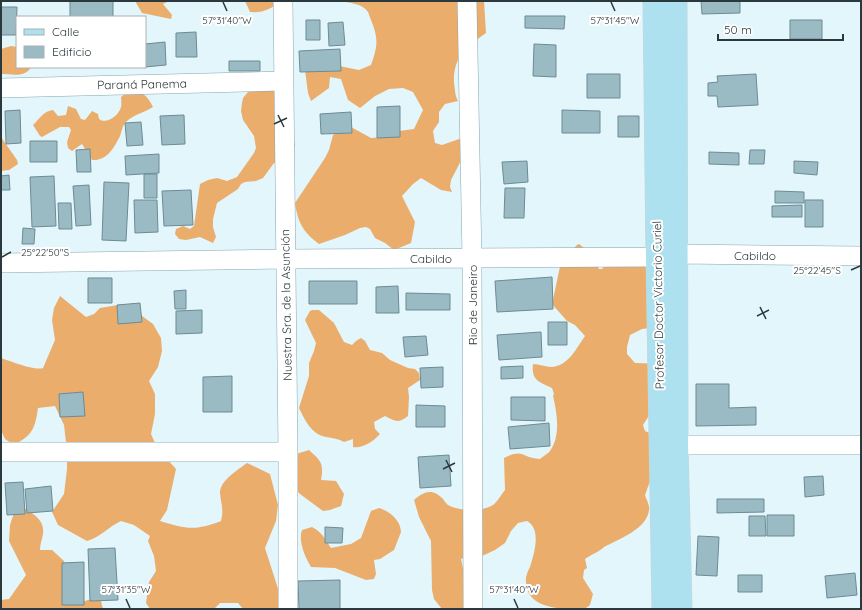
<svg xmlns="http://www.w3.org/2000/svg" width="862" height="610" viewBox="0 0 862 610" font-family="Quicksand,sans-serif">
<rect width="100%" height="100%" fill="#e2f6fc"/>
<path fill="#ebad6b" d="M 135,1 L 169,1 L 163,4 L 172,15 L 171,19 L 142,13 Z
M 245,1 L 282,1 C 270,9 264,13 250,12 Z
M 340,1 L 484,1 L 486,33 C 466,47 453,57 454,83 C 455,89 455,96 458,101 L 445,104 L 439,112 L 439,122 L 433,131 L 435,143 L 442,145 L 462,138 L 469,145 L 451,180 L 450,187 L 452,192 L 441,190 L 421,178 L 413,184 L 402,196 L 415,222 L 411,243 L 394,250 L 385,243 L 375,238 L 370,229 L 366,227 L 360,228 L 345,235 L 319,244 C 303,232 298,223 295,203 L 325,158 L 329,150 L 333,135 L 351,127 L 371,138 L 384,137 L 399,131 L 414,129 L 423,110 L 413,92 L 403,88 L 389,89 L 375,96 L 360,108 L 348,100 L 341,79 L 330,77 L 329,88 L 311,101 L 308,93 L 305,70 L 339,66 L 359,70 L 371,65 C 380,40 377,36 368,12 C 362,3 349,3 340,1 Z
M 11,46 L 17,47 L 17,67 L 31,67 C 25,78 12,74 1,74 L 1,49 Z
M 257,89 L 277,91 L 277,120 L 275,126 L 294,141 L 295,145 L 292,151 L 274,163 L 263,178 L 256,181 L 245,182 L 241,184 L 238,189 L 217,203 L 213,219 L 213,227 L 216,237 L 213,243 L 200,237 L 186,240 L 179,239 L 175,234 L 176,229 L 183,226 L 190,229 L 194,226 L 200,184 L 208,180 L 217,178 L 227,181 L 237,177 L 254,153 L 256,148 L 254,136 L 243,120 L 241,111 L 242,103 L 243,98 L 248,92 Z
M 127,92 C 142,92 146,93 153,107 C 144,113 134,114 126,122 C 122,126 122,131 120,136 C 114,148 107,161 92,160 L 82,144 L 72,151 L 68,148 L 67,142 L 71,130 L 69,127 L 60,127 L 42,137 L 40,136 L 33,125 C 40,118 44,111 53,110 L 58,116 L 66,115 L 68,106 L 76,109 L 81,119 L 85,120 L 92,111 L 98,114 L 99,119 C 107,125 119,115 121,107 C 122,104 121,100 121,97 Z
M 1,137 L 17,160 L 18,164 L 9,170 L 1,171 Z
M 579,244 L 588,251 L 599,269 L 602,269 L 610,261 L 641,267 L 649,260 L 650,328 L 642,329 L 630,335 L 627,347 L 627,354 L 635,363 L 670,364 L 650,414 L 643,425 L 645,431 L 652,434 L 650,481 L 645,495 C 646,499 650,505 649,510 C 647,529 619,539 604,547 C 599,552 592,554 585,559 L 587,568 L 584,570 L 583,578 L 593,594 L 590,605 L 586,608 C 564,610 527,610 526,582 C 525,577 528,571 530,567 C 534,554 542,529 527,521 L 518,523 L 511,531 L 505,543 L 495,550 L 482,556 L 469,556 L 461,559 L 465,577 L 464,609 L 442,609 L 434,599 L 432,590 L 431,541 L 419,517 L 414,500 C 424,491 433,488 443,499 C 445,502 447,505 450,506 C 461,511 482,512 493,505 C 497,502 501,495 505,490 L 504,458 C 524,448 521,458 540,459 C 543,456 548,454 550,451 C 561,436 557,412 553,396 L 554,394 L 552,388 C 539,382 531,380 533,364 C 538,364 547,367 551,367 C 568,367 577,347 585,336 L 575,325 L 567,321 L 552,304 L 561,262 L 577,245 Z
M 60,296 L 86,317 L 94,314 L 100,308 L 124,304 L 127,305 L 153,324 L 161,338 L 162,351 L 158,367 L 149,381 L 155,394 L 155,414 L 151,434 L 155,443 L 167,459 L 176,469 L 167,510 L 160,521 C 186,529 195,531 221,521 C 224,509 221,504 220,493 C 220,480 238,470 247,463 L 270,474 L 278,505 L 276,521 L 265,548 L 281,598 L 281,609 L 243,609 L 238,603 L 220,603 L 214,609 L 150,609 L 146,603 L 149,582 L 156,571 L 154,556 L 148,541 L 150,536 L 134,525 L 121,521 C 108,527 101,537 87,541 L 58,525 L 52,512 L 64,494 L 67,469 L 67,451 L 64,425 L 55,406 L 38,408 C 35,428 33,435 14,445 L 5,439 L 1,430 L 1,358 C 10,361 35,371 43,368 L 55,340 L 52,320 L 54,308 Z
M 312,310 L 319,310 L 334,323 L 344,342 L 352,345 L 356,341 L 361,338 L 365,341 L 370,350 L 382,353 L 390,360 L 408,368 L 415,369 L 419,373 L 420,380 L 408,388 L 409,397 L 408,416 C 398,424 395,421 385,416 L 374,422 L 375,429 L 380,434 C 374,441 362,449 353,447 L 353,439 L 344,442 C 339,439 332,438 326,437 C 311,434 305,420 299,408 L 309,376 L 309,363 L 314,351 L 316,343 L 305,320 L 310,311 Z
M 309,450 C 321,461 324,463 321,480 L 336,481 L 344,494 L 341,506 L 330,510 L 323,511 L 300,494 L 295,489 L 293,455 Z
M 22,507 C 33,513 45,520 43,534 C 42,540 40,544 40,550 L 52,550 L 64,561 L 79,603 L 94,598 L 101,601 L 103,609 L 1,609 L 1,600 L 9,599 L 26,575 L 9,541 L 10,525 L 14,513 Z
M 379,508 C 390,511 401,521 401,532 L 394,550 L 380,559 L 374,560 L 376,574 L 374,579 L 366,580 L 335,568 L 311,567 C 305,557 298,541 302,530 L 312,527 C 322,532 325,539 331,548 L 351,544 L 361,538 L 371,511 Z"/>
<path fill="#9abac4" stroke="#6d8b95" d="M 70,1 L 113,1 L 113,17 L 70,17 Z
M 701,1 L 740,1 L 740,13 L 702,14 Z
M 1,7 L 17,7 L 16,35 L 1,35 Z
M 525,16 L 565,16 L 564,29 L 525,28 Z
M 306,20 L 320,20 L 320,40 L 306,40 Z
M 790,20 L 822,20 L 822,39 L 790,39 Z
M 343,22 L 345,45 L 329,46 L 328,23 Z
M 196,32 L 197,57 L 176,57 L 176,33 Z
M 165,42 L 166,65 L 145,67 L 145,44 Z
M 534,44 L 556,45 L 556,77 L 533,76 Z
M 340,49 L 341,71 L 300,72 L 299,51 Z
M 229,61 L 260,61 L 260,71 L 229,71 Z
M 587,74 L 620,74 L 620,98 L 587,98 Z
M 756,74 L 758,105 L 718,107 L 717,96 L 708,96 L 708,83 L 718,82 L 717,76 Z
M 400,106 L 400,137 L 377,138 L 377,107 Z
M 20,110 L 21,143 L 6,144 L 5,111 Z
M 562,110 L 600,111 L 600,133 L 562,133 Z
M 351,112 L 352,133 L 321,134 L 320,114 Z
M 184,115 L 185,144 L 162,145 L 160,116 Z
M 618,116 L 639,116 L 639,137 L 618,137 Z
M 141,122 L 143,145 L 127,146 L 125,123 Z
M 30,141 L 57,141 L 57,162 L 30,162 Z
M 90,149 L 91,172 L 77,172 L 76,150 Z
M 750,150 L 765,150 L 764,164 L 749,164 Z
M 709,152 L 739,153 L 739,165 L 709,164 Z
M 159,154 L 159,173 L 126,175 L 125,156 Z
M 527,161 L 528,182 L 504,184 L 502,162 Z
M 794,161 L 818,162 L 817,175 L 794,173 Z
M 144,174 L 157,174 L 157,198 L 144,198 Z
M 9,175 L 10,190 L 1,190 L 1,176 Z
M 54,176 L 56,226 L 32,227 L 30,177 Z
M 104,182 L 129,183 L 126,241 L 102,240 Z
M 89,185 L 91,225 L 76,226 L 73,186 Z
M 505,188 L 525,188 L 524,218 L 504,218 Z
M 191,190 L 193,225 L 164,226 L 162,191 Z
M 775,191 L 804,192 L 804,203 L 775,203 Z
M 134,200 L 157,200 L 158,232 L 135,233 Z
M 805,200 L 823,200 L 823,227 L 805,227 Z
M 58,203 L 71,203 L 72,229 L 59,229 Z
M 802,205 L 802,217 L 772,217 L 772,206 Z
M 23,228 L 35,229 L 34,244 L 22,244 Z
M 552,277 L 553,309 L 497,312 L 495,281 Z
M 88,278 L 112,278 L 112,303 L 88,303 Z
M 309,281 L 357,281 L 357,304 L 309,304 Z
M 398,286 L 399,313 L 376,313 L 376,287 Z
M 186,290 L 186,309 L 175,309 L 174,291 Z
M 406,293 L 450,294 L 450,310 L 406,310 Z
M 140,303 L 142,322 L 118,324 L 117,305 Z
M 202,310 L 202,333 L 176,334 L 176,311 Z
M 548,322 L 567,322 L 567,345 L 548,345 Z
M 541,332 L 542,357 L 499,360 L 497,335 Z
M 426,336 L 428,355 L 405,357 L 403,337 Z
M 523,366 L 523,378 L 501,379 L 501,367 Z
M 443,367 L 443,387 L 421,388 L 420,368 Z
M 232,376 L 232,412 L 203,412 L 203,377 Z
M 696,384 L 729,384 L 729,408 L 756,407 L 756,425 L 696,426 Z
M 83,392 L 85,416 L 60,417 L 59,394 Z
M 511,397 L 545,397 L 545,421 L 511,420 Z
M 416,405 L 445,406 L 445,427 L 416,427 Z
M 549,423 L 550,446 L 510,449 L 508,427 Z
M 449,455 L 451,486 L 420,488 L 418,457 Z
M 823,476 L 824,495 L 805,497 L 804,477 Z
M 23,482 L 25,514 L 7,515 L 5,483 Z
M 51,486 L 53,511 L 27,513 L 25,489 Z
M 717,499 L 764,499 L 764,512 L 717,513 Z
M 767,515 L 794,515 L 794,536 L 767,536 Z
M 749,516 L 765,516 L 766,536 L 749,536 Z
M 325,527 L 343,528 L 342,543 L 325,543 Z
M 698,536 L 719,537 L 717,576 L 696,575 Z
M 115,548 L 118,600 L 90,601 L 88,549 Z
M 84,562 L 84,605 L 62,605 L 62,563 Z
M 855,573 L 857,595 L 827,598 L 825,576 Z
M 738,575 L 762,575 L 762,592 L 738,592 Z
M 340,580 L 340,609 L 299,609 L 298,581 Z"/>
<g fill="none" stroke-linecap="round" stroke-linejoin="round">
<defs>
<path id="minor" d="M 283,1 L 288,452 L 288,609
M 467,1 L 472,258 L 473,609
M 1,88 L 283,81
M 1,263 L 286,259 L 657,257 L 677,254 L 861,256
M 662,445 L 861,445
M 1,452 L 288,452"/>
<path id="major" d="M 654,1 L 657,257 L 663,609
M 676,1 L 677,444 L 681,609"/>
</defs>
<use href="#minor" stroke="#86a6af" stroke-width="20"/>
<use href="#major" stroke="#d0d3d4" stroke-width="23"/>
<use href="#minor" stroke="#fff" stroke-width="19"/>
<use href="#major" stroke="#ade1f0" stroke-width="22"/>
</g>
<path fill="none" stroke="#2b383c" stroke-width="1.5" d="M 223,2 L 227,11M 611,2 L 615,11M 278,115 L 284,127M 274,124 L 287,118M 2,257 L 11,252M 851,270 L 860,266M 760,307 L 766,319M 757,316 L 769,310M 446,460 L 452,472M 443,469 L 455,463M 126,599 L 130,608M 514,599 L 518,608"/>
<g text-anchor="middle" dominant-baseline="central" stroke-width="4" stroke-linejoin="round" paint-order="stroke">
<g font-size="12" fill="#2b383c" stroke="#fff">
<text transform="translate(142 84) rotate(-1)">Paraná Panema</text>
<text x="755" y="255">Cabildo</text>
<text x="431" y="258">Cabildo</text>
<text transform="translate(286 305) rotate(-91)">Nuestra Sra. de la Asunción</text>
<text transform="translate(472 305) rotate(-90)">Rio de Janeiro</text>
<text transform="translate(658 305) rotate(-91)">Profesor Doctor Victorio Curiel</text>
</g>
</g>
<g font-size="10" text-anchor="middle" fill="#2b383c" stroke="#fff" stroke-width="4" stroke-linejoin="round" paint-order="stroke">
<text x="227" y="24">57°31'40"W</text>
<text x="615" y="24">57°31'45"W</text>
<text x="45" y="256">25°22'50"S</text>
<text x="817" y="274">25°22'45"S</text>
<text x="126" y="593">57°31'35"W</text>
<text x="514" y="593">57°31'40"W</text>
</g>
<rect width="862" height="610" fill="none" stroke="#2b383c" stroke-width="4"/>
<rect x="16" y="16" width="130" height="52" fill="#ffffff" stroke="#aaafb1"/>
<rect x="24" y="29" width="20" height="6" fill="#ade1f0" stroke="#aaafb1"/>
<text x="52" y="36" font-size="12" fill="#2b383c">Calle</text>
<rect x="24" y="46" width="20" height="12" fill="#9abac4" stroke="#aaafb1"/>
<text x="52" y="56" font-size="12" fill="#2b383c">Edificio</text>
<path d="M718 34v6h125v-6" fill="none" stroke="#2b383c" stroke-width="2"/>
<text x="724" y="34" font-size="12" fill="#2b383c" stroke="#ffffff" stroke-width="3" paint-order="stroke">50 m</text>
</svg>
